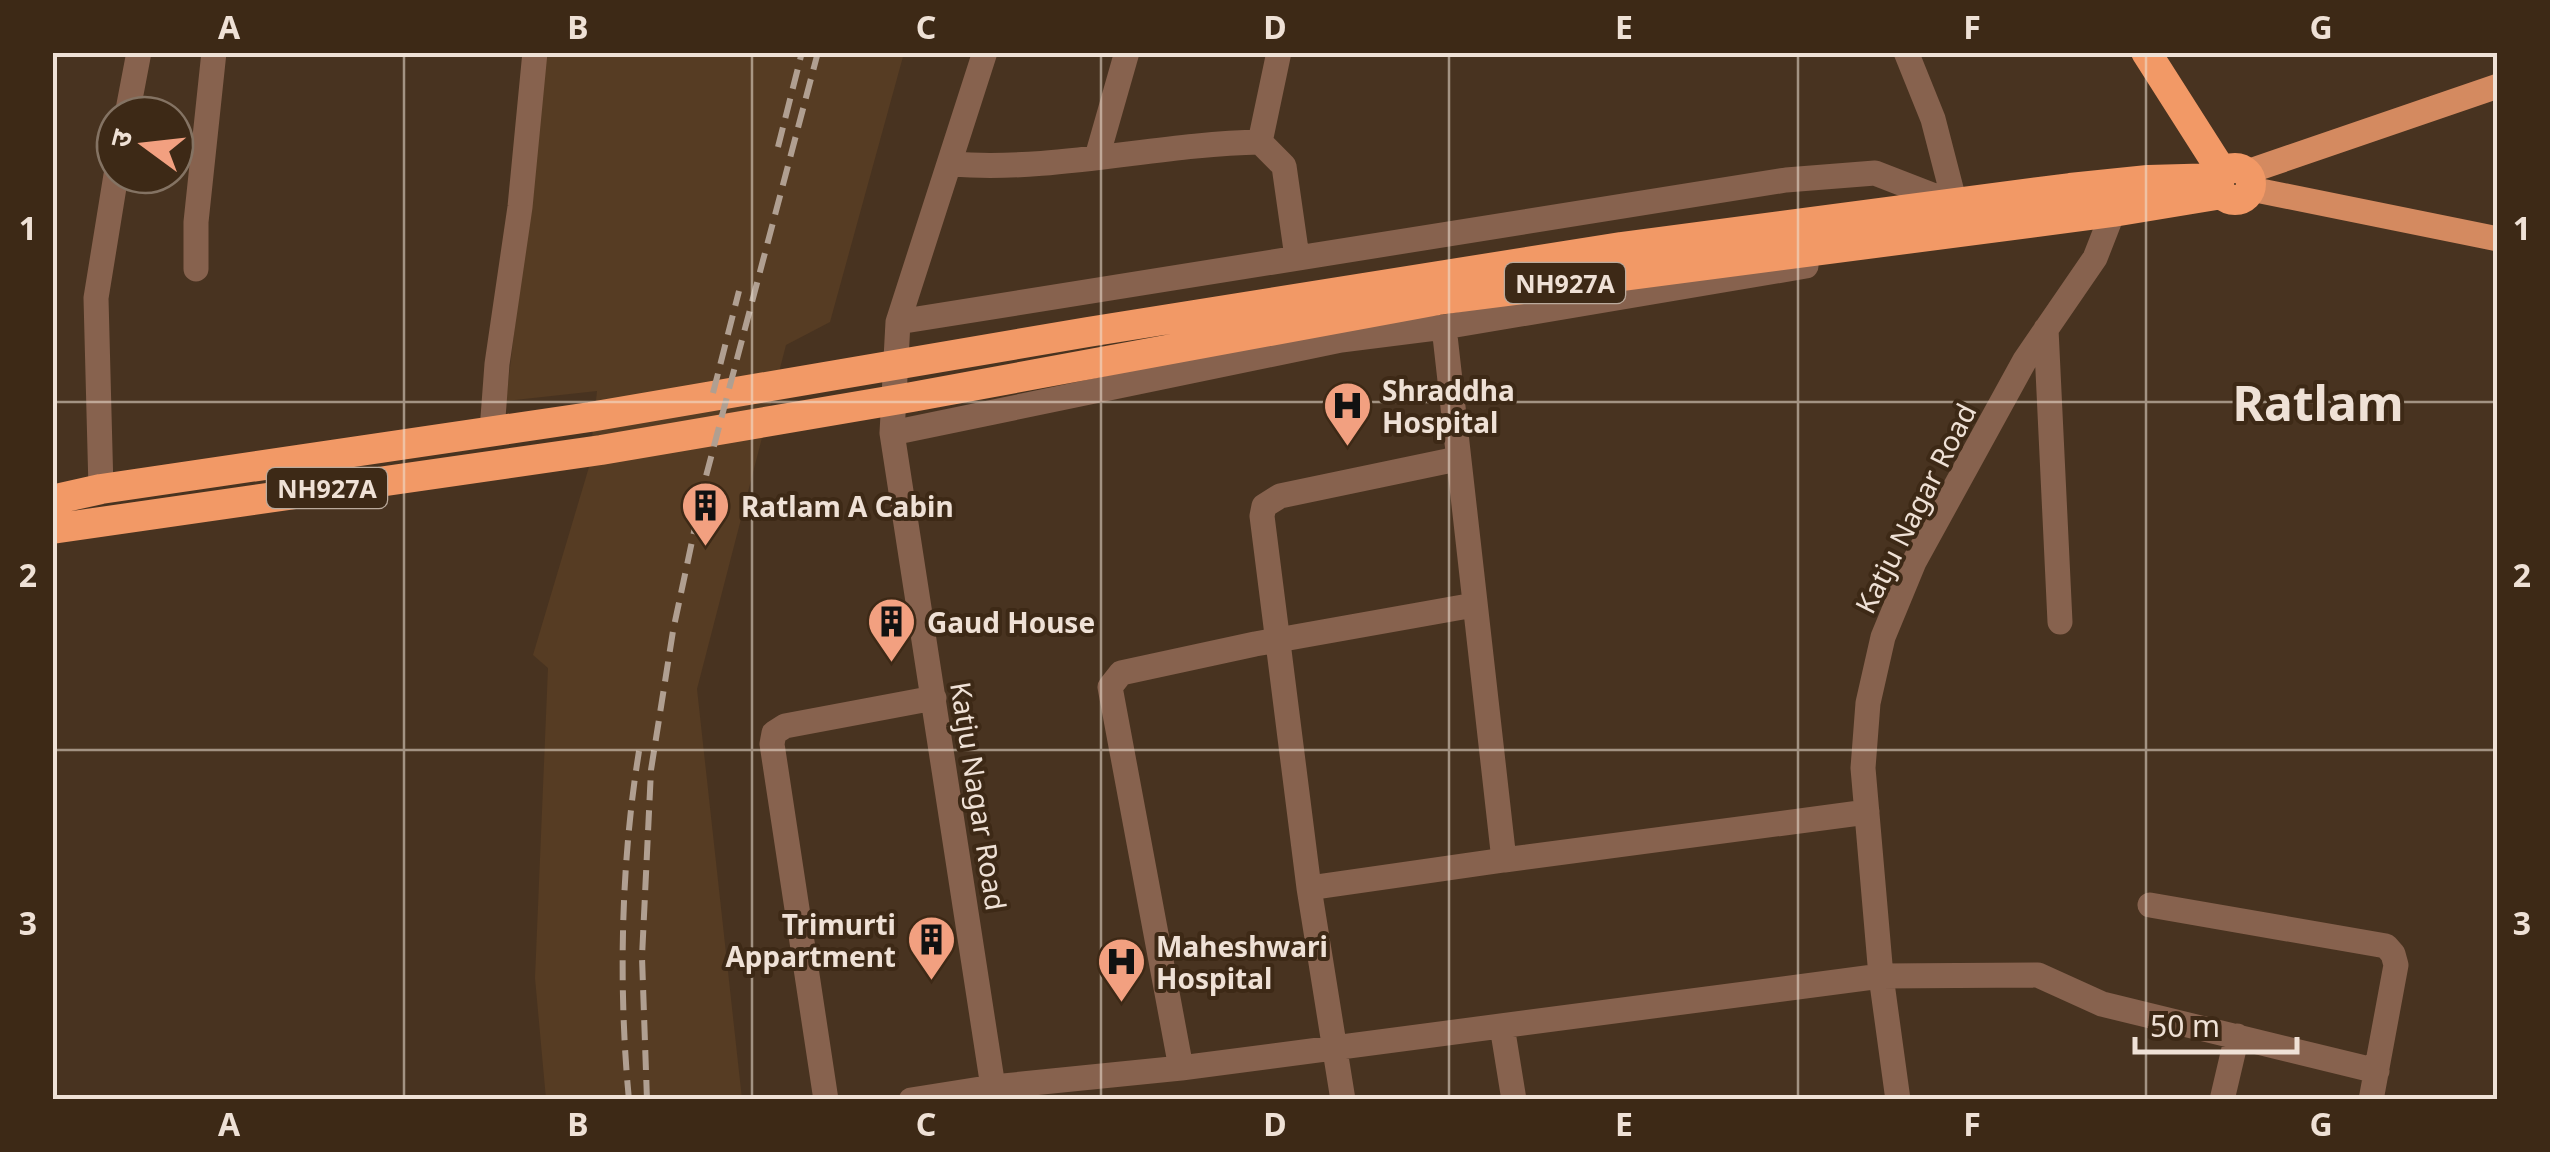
<svg xmlns="http://www.w3.org/2000/svg" width="2550" height="1152" viewBox="0 0 2550 1152" font-family="'Noto Sans','Noto Sans Devanagari',sans-serif">
<rect width="100%" height="100%" fill="#483320"/>
<path fill="#563c23" d="M 543,53 L 904,53 L 830,322 L 786,345 L 697,689 L 742,1099 L 546,1099 L 535,978 L 548,668 L 533,655 L 589,467 L 597,391 L 506,401 L 539,120 Z"/>
<g fill="none" stroke-linecap="round" stroke-linejoin="round">
<path stroke="#87624e" stroke-width="25" d="M 985,52 L 898,322 L 892,433 L 995,1100
M 1906,52 L 1933,119 L 1955,204
M 127,115 L 139,52
M 1260,142 L 1279,52
M 1097,157 L 1127,52
M 952,164 C 1055,172 1157,144 1260,142 L 1284,166 L 1297,257
M 196,269 L 196,222 L 214,52
M 898,322 L 1786,180 L 1875,173 L 1955,204
M 1444,327 L 1504,860 L 1867,812
M 2046,329 L 2060,622
M 492,431 L 497,364 L 520,207 L 535,52
M 892,433 L 1341,340 L 1444,327 L 1806,266
M 101,489 L 96,298 L 116,175
M 1309,888 L 1262,516 L 1264,506 L 1280,496 L 1457,459
M 2150,905 L 2386,946 L 2393,954 L 2396,965 L 2371,1100
M 1502,1026 L 1514,1100
M 1181,1068 L 1110,687 L 1121,673 L 1255,644 L 1474,605
M 826,1100 L 772,744 L 774,733 L 785,726 L 934,698
M 911,1100 L 993,1087 L 1181,1068 L 1881,976 L 2038,975 L 2102,1004 L 2377,1071
M 1343,1100 L 1309,888 L 1504,860
M 1898,1100 L 1881,976 L 1863,768 L 1868,703 L 1883,637 L 1914,562 L 2025,360 L 2095,258 L 2113,212
M 2222,1100 L 2237,1036"/>
<path stroke="#d48a60" stroke-width="25" d="M 2247,172 L 2498,86
M 2251,189 L 2498,239"/>
<path stroke="#f29966" stroke-width="30" d="M 2146,52 L 2223,173
M2219 184a16 16 0 1 1 32 0a16 16 0 1 1-32 0Z
M 52,500 L 101,489 L 590,417 L 1088,332 L 1621,247 L 2070,188 L 2148,180 L 2220,178
M 52,529 L 601,450 L 912,397 L 1438,300 L 2113,212 L 2222,194"/>
<path stroke="#b09f91" stroke-width="6" stroke-dasharray="20 10" stroke-linecap="butt" d="M 778,147 L 802,52
M 713,393 L 739,291
M 629,1100 C 618,986 621,858 640,745
M 647,1100 L 642,957 L 651,770 L 673,631 L 705,480 L 818,52"/>
</g>
<path fill="none" stroke="#efe1d6" stroke-width="2.5" stroke-opacity="0.55" d="M 404,52 L 404,1100M 752,52 L 752,1100M 1101,52 L 1101,1100M 1449,52 L 1449,1100M 1798,52 L 1798,1100M 2146,52 L 2146,1100M 52,402 L 2498,402M 52,750 L 2498,750"/>
<defs>
<symbol id="hospital-pin" viewBox="-11 -11 22 30"><path d="M0 17L-7.5 6A9.5 9.5 0 1 1 7.5 6Z" fill="#f2a080" stroke="#3d2916"/><path d="M-5-5h3v3.5h4V-5h3V5h-3V1.5h-4V5h-3Z" fill="#111"/></symbol>
<symbol id="building-pin" viewBox="-11 -11 22 30"><path d="M0 17L-7.5 6A9.5 9.5 0 1 1 7.5 6Z" fill="#f2a080" stroke="#3d2916"/><path d="M-4-6H4V6H1V3H-1V6H-4ZM-2.5-4.3h1.7v1.8h-1.7ZM.8-4.3h1.7v1.8H.8ZM-2.5-1h1.7V.8h-1.7ZM.8-1h1.7V.8H.8Z" fill="#111"/></symbol>
</defs>
<g fill-rule="evenodd">
<use href="#hospital-pin" x="1320" y="378" width="55" height="75"/>
<use href="#building-pin" x="678" y="478" width="55" height="75"/>
<use href="#building-pin" x="864" y="594" width="55" height="75"/>
<use href="#building-pin" x="904" y="912" width="55" height="75"/>
<use href="#hospital-pin" x="1094" y="934" width="55" height="75"/>
</g>
<g text-anchor="middle" dominant-baseline="central" stroke-width="8" stroke-linejoin="round" paint-order="stroke">
<g fill="#3d2916" stroke="#baaa9c" stroke-width="2.5">
<rect x="1505" y="263" width="120" height="40" rx="8"/>
<rect x="267" y="468" width="120" height="40" rx="8"/>
</g>
<g font-size="25" font-weight="bold" fill="#efe1d6">
<text x="1565" y="283">NH927A</text>
<text x="327" y="488">NH927A</text>
</g>
<g font-size="28" font-weight="bold" fill="#efe1d6" stroke="#3d2916" text-anchor="start">
<text x="1382" y="390">Shraddha<tspan x="1382" dy="32">Hospital</tspan></text>
<text x="741" y="506">Ratlam A Cabin</text>
<text x="927" y="622">Gaud House</text>
<text x="896" y="924" text-anchor="end">Trimurti<tspan x="896" dy="32">Appartment</tspan></text>
<text x="1156" y="946">Maheshwari<tspan x="1156" dy="32">Hospital</tspan></text>
</g>
<g font-size="28" fill="#efe1d6" stroke="#3d2916">
<text transform="translate(1915 508) rotate(-63)">Katju Nagar Road</text>
<text transform="translate(979 796) rotate(81)">Katju Nagar Road</text>
</g>
<g font-size="48" font-weight="bold" fill="#efe1d6" stroke="#3d2916">
<text x="2318" y="402">Ratlam</text>
</g>
</g>
<rect width="2550" height="1152" fill="none" stroke="#3d2916" stroke-width="110"/>
<g transform="translate(145 145) rotate(285)"><circle r="48" fill="#3d2916" stroke="#847363" stroke-width="2.5"/>
<path d="M0-8L18 38L0 25L-18 38Z" fill="#f2a080"/>
<text y="-15" font-size="28" font-weight="bold" text-anchor="middle" fill="#efe1d6">उ</text>
</g>
<path d="M2135 1037v15h162v-15" fill="none" stroke="#efe1d6" stroke-width="5"/>
<text x="2150" y="1037" font-size="30" fill="#efe1d6" stroke="#3d2916" stroke-width="8" paint-order="stroke">50 m</text>
<rect x="55" y="55" width="2440" height="1042" fill="none" stroke="#efe1d6" stroke-width="4"/>
<g font-size="32" text-anchor="middle" font-weight="bold" fill="#efe1d6">
<text x="229" y="39">A</text>
<text x="578" y="39">B</text>
<text x="926" y="39">C</text>
<text x="1275" y="39">D</text>
<text x="1624" y="39">E</text>
<text x="1972" y="39">F</text>
<text x="2321" y="39">G</text>
<text x="28" y="240">1</text>
<text x="2522" y="240">1</text>
<text x="28" y="587">2</text>
<text x="2522" y="587">2</text>
<text x="28" y="935">3</text>
<text x="2522" y="935">3</text>
<text x="229" y="1136">A</text>
<text x="578" y="1136">B</text>
<text x="926" y="1136">C</text>
<text x="1275" y="1136">D</text>
<text x="1624" y="1136">E</text>
<text x="1972" y="1136">F</text>
<text x="2321" y="1136">G</text>
</g>
</svg>
